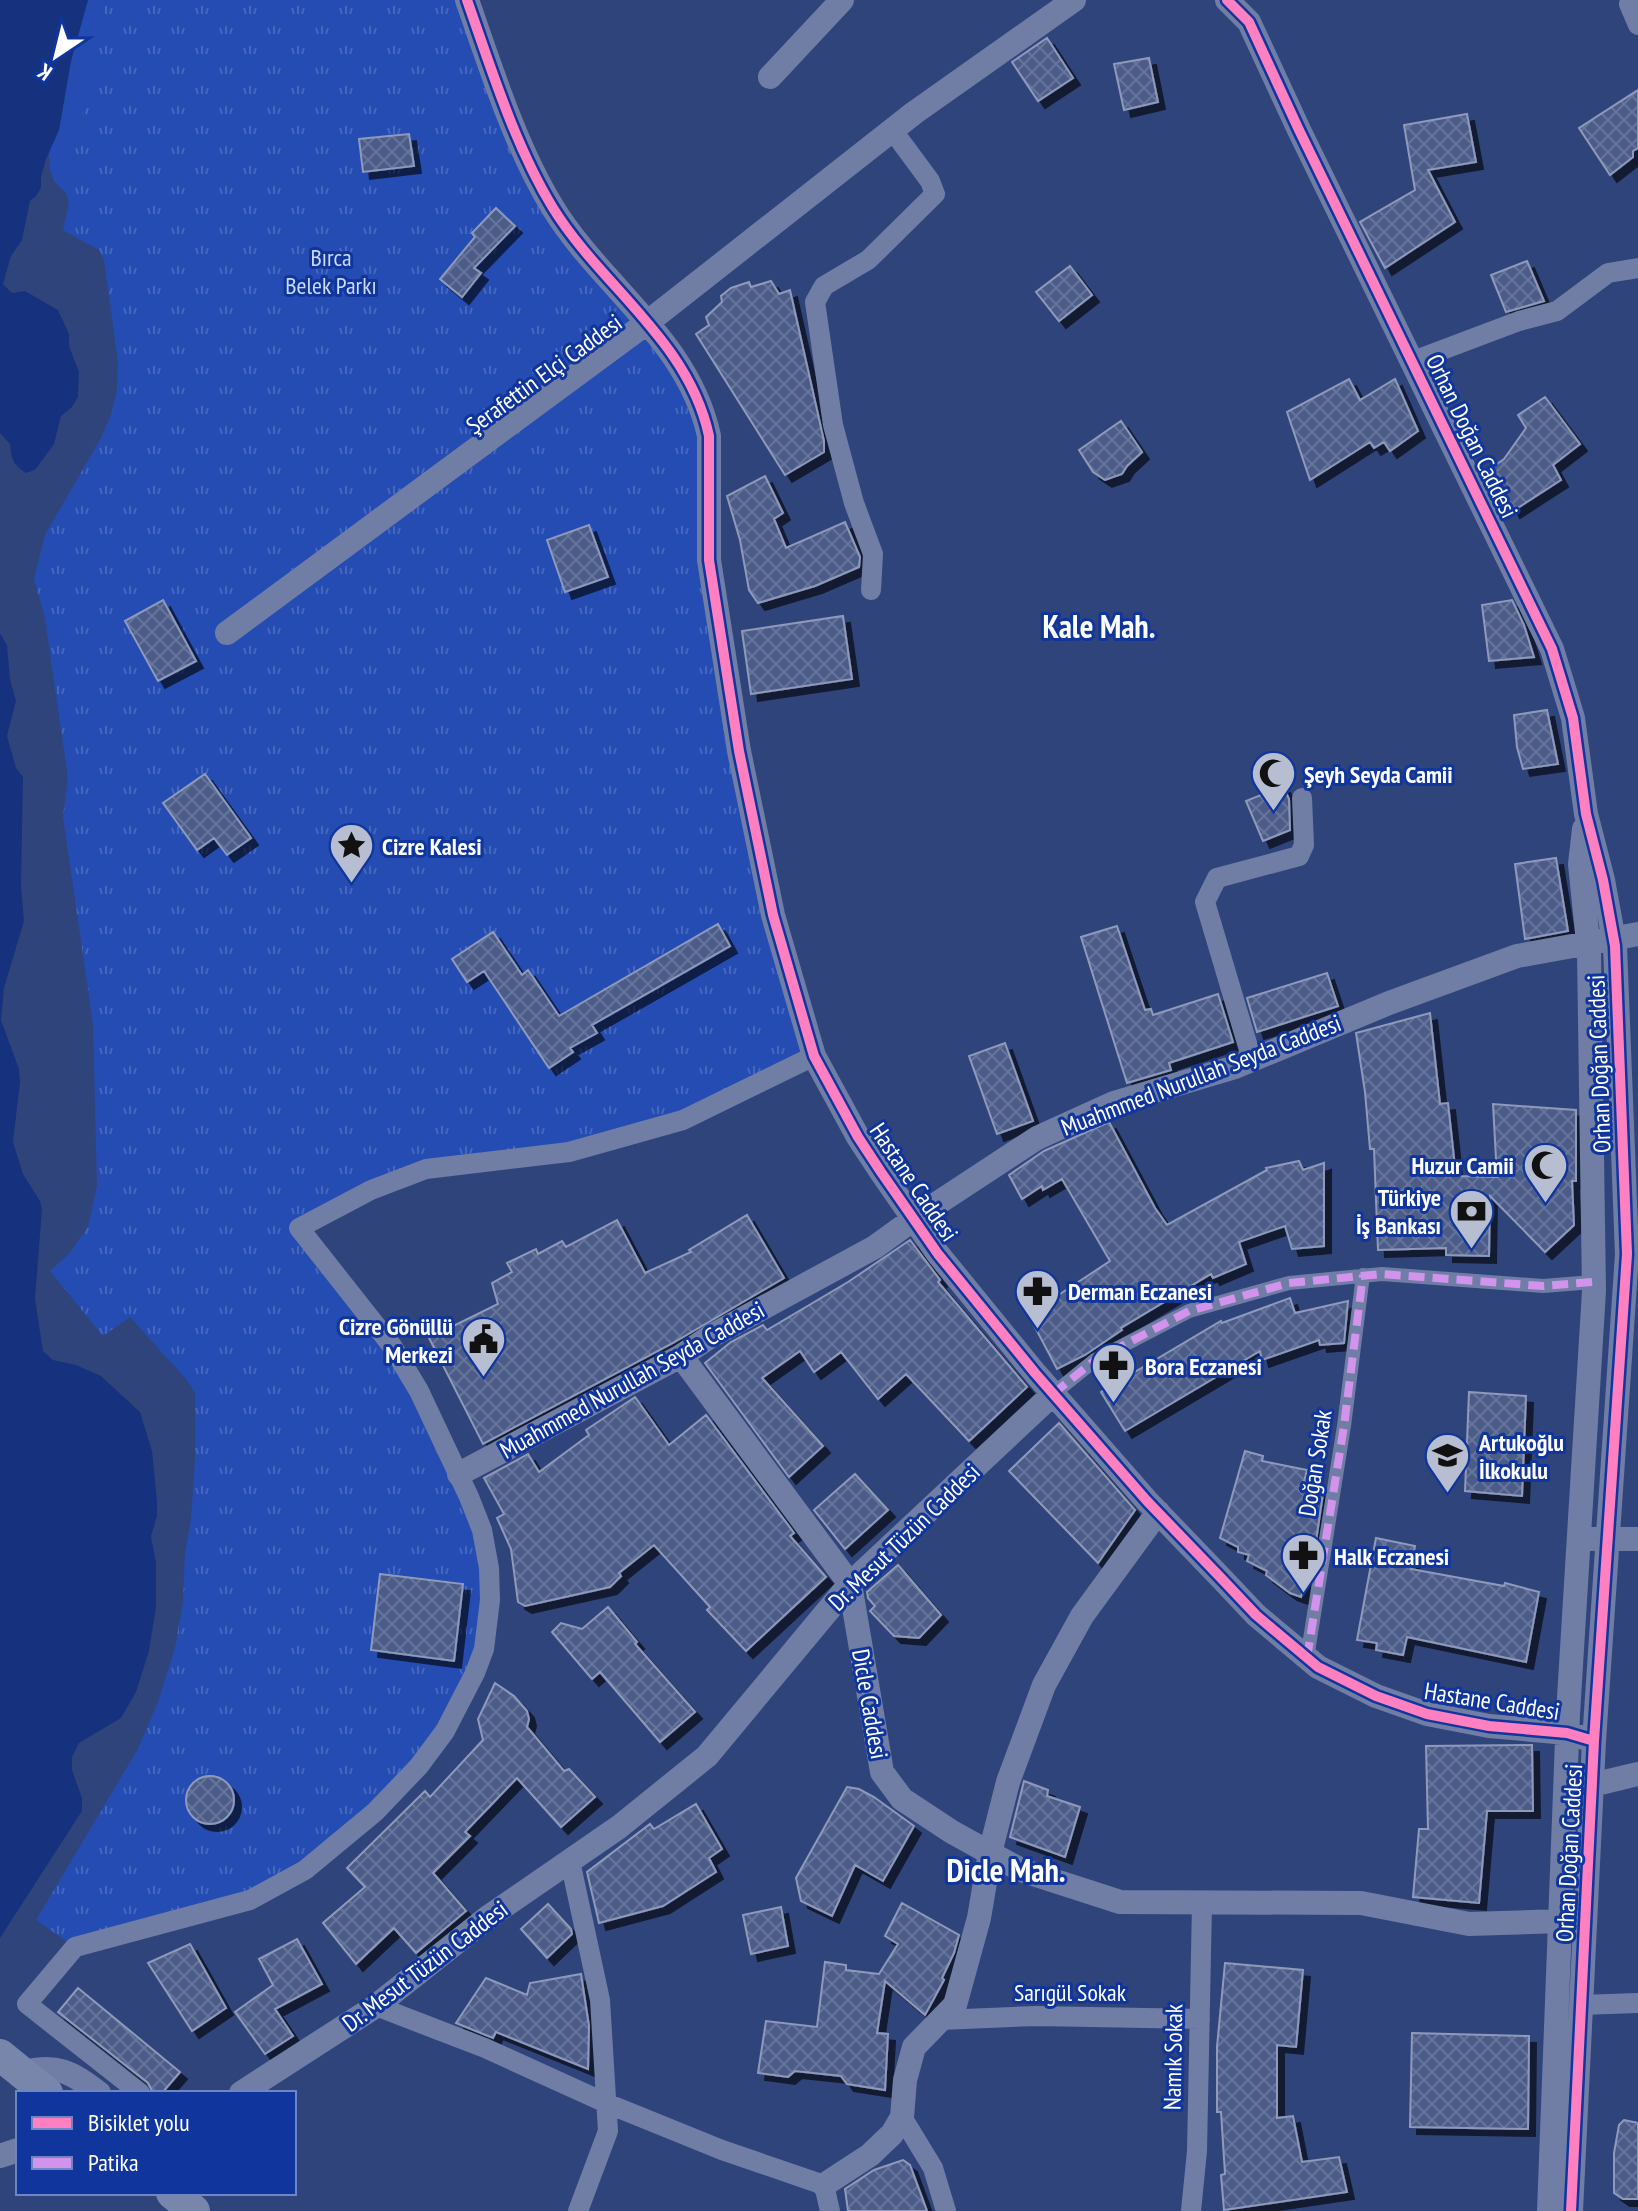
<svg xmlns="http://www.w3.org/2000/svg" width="1638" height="2211" viewBox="0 0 1638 2211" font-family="'PT Sans Narrow',sans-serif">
<defs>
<pattern id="park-tufts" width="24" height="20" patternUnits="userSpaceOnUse" patternTransform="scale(2)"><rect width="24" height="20" fill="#244cb2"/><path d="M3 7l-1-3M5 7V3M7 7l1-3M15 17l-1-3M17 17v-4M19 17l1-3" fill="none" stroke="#4567be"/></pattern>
<pattern id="building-cross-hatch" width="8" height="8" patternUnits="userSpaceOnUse" patternTransform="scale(2)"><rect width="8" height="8" fill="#4c5c89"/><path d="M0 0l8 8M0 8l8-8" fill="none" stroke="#67749b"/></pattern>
<filter id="shadow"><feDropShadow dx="7" dy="7" stdDeviation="0" flood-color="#0009"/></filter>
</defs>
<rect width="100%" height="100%" fill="#30447c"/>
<path fill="#244cb2" d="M 88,0 L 106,0 L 66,193 L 54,181 L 50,170 L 49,151 L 59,130 L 71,61 Z"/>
<path fill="url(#park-tufts)" d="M 106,0 L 467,0 L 528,163 L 701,408 L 709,560 L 814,1056 L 683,1120 L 569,1152 L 426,1169 L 299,1228 L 354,1296 L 469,1497 L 489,1624 L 419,1766 L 280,1885 L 75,1947 L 36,1920 L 138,1749 L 158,1702 L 175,1648 L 183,1602 L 185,1554 L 191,1520 L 195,1460 L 195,1393 L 187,1380 L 130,1317 L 103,1336 L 50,1271 L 69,1254 L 88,1227 L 97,1186 L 93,1024 L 63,816 L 68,778 L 45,618 L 34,579 L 45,535 L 101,438 L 111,415 L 117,390 L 118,362 L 104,259 L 99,250 L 63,230 L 69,203 L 66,193 Z"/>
<path fill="#16327f" d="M 0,0 L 88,0 L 71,61 L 59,130 L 46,159 L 41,177 L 41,188 L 36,196 L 30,201 L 22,240 L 11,256 L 3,284 L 12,293 L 25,291 L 58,310 L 69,334 L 69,346 L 79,372 L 78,397 L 72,407 L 61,416 L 54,444 L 35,470 L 26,473 C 13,465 11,458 10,444 L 0,433 Z
M 0,633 L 7,645 L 10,679 L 16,701 L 7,736 L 16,768 L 23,777 L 21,886 L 24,921 L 4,988 L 1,1020 L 19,1069 L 20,1082 L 13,1142 L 23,1174 L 40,1201 L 42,1209 L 35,1299 L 43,1351 L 53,1360 L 76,1365 L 101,1376 L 140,1412 L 152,1451 L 157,1501 L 157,1516 L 151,1536 L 156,1563 L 156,1607 L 149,1651 L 136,1692 L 121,1718 L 79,1743 L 72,1757 L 72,1770 L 82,1798 L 82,1811 L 0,1938 Z"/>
<path fill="url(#building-cross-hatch)" stroke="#8f9abb" stroke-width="2" filter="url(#shadow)" d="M 1047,38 L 1073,78 L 1038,101 L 1012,62 Z
M 1149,58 L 1158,102 L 1124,110 L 1114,64 Z
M 1638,90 L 1638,148 L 1633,151 L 1633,157 L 1610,175 L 1579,128 Z
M 1467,114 L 1476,162 L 1428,170 L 1455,222 L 1385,268 L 1360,222 L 1415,190 L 1404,125 Z
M 409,134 L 414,166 L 363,172 L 359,139 Z
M 496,208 L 515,226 L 474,268 L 481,273 L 462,297 L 440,279 L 475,237 L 472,233 Z
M 1527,261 L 1544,301 L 1506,312 L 1491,275 Z
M 1070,266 L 1092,295 L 1059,321 L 1036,292 Z
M 771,281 L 779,294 L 790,290 L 824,441 L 824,452 L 785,475 L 696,334 L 709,325 L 706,317 L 722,302 L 721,296 L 731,288 L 749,282 L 751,287 Z
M 1349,379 L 1360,400 L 1395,379 L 1418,431 L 1390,451 L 1384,442 L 1374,448 L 1370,442 L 1310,480 L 1287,412 Z
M 1545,397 L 1580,444 L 1553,465 L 1561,480 L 1513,511 L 1491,468 L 1504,459 L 1526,428 L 1518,415 Z
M 1121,421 L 1142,452 L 1127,466 L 1122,474 L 1105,480 L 1093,472 L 1079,450 Z
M 765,476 L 783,513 L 774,519 L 786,548 L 845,522 L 860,557 L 859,567 L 815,586 L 758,603 L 749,590 L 740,540 L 727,496 Z
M 589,525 L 608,577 L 565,592 L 547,540 Z
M 163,600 L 196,661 L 158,681 L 125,621 Z
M 1512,600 L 1524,625 L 1534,657 L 1489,661 L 1482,605 Z
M 843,616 L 852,679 L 751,694 L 742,631 Z
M 1547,710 L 1558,764 L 1523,769 L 1517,747 L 1514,715 Z
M 205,774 L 251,838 L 227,855 L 214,838 L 197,850 L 163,803 Z
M 1283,786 L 1289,799 L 1290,830 L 1263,841 L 1246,801 Z
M 1556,858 L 1568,931 L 1525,939 L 1515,864 Z
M 718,924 L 730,946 L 592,1025 L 597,1033 L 570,1048 L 573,1052 L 549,1068 L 484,971 L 467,982 L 452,959 L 493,932 L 522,975 L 528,970 L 559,1016 Z
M 1117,926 L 1145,1010 L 1151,1009 L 1153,1015 L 1218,994 L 1233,1042 L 1169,1063 L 1171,1070 L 1127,1083 L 1081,937 Z
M 1327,973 L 1338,1006 L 1257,1032 L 1247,998 Z
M 1430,1013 L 1440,1104 L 1448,1103 L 1456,1176 L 1497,1177 L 1493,1104 L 1576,1110 L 1576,1181 L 1572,1181 L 1574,1225 L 1545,1252 L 1490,1196 L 1489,1256 L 1446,1255 L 1446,1248 L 1378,1250 L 1374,1149 L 1370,1149 L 1365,1092 L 1356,1033 Z
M 1005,1043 L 1033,1121 L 997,1134 L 969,1056 Z
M 1109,1122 L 1155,1208 L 1167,1225 L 1267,1170 L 1266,1168 L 1299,1161 L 1303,1170 L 1324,1163 L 1324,1246 L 1292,1249 L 1285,1226 L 1239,1242 L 1246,1264 L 1213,1278 L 1211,1274 L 1121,1328 L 1122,1330 L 1085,1355 L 1057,1369 L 1027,1312 L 1054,1298 L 1110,1261 L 1062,1179 L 1043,1190 L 1042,1186 L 1022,1199 L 1009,1175 L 1044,1151 Z
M 747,1215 L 784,1278 L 673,1343 L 483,1444 L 429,1338 L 498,1304 L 492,1283 L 512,1272 L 507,1263 L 536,1249 L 538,1254 L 562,1241 L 566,1247 L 617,1220 L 645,1273 L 691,1252 L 689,1250 Z
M 910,1240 L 940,1280 L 938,1282 L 1027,1387 L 969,1441 L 906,1374 L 878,1399 L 841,1352 L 814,1372 L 800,1351 L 762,1378 L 823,1446 L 789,1477 L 705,1363 L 731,1342 L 763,1325 L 767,1330 L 848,1282 Z
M 1290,1298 L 1295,1313 L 1348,1301 L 1344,1343 L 1320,1345 L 1319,1340 L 1262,1360 L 1260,1351 L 1125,1431 L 1101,1392 L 1221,1321 L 1222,1323 Z
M 1469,1392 L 1526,1396 L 1522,1496 L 1465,1491 Z
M 635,1397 L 669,1445 L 706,1415 L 794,1533 L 790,1536 L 826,1577 L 746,1651 L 707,1610 L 710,1607 L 654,1545 L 619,1573 L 621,1576 L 610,1587 L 525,1606 L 518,1602 L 511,1549 L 497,1518 L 504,1514 L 484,1478 L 528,1454 L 539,1472 L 589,1435 L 586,1430 Z
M 1059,1423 L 1135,1510 L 1098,1563 L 1009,1471 Z
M 1245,1451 L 1263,1456 L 1262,1461 L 1307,1470 L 1304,1482 L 1324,1487 L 1316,1541 L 1301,1597 L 1290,1593 L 1266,1575 L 1267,1571 L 1247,1561 L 1249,1555 L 1238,1552 L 1238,1547 L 1220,1538 Z
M 855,1474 L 888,1510 L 845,1549 L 814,1510 Z
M 1376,1538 L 1415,1546 L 1411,1569 L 1504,1586 L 1505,1583 L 1539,1592 L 1526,1662 L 1407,1637 L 1403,1655 L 1376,1650 L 1377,1643 L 1357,1640 Z
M 898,1565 L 941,1615 L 919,1638 L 894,1636 L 870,1611 L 875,1606 L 868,1598 L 867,1592 Z
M 380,1574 L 463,1584 L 454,1661 L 371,1650 Z
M 608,1607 L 637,1642 L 635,1644 L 695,1712 L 660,1742 L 600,1672 L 592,1679 L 552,1632 L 561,1623 L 582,1629 Z
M 495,1683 L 514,1696 L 527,1711 L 529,1719 L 527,1727 L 564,1771 L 569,1769 L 595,1797 L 561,1827 L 517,1778 L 465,1832 L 470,1836 L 433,1873 L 466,1911 L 416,1953 L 394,1928 L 356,1964 L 323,1923 L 365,1887 L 347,1868 L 425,1791 L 430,1797 L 483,1740 L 478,1719 Z
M 1532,1745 L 1533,1811 L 1487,1811 L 1479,1903 L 1413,1897 L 1419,1829 L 1428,1829 L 1426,1746 Z
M186 1800a24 24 0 1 1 48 0a24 24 0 1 1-48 0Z
M 1024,1781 L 1048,1790 L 1047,1796 L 1080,1807 L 1065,1857 L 1010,1837 Z
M 847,1787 L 859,1789 L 874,1797 L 914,1826 L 883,1881 L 855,1865 L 832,1916 L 801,1901 L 796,1878 Z
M 696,1804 L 722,1849 L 709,1858 L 716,1872 L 663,1906 L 599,1923 L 587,1872 L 650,1824 L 654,1829 Z
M 902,1903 L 959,1935 L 954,1953 L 942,1978 L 944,1980 L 925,2015 L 885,1981 L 877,2033 L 888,2034 L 885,2090 L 847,2084 L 841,2076 L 795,2071 L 788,2077 L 758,2073 L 766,2021 L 817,2027 L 825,1962 L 846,1965 L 846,1970 L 879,1974 L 898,1944 L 885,1936 Z
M 548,1904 L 571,1929 L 572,1934 L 547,1958 L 521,1929 Z
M 781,1907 L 788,1946 L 751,1954 L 743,1915 Z
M 297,1939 L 322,1984 L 275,2009 L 293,2036 L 265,2054 L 235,2012 L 273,1985 L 259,1959 Z
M 190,1944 L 226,2008 L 192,2031 L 148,1963 Z
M 1225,1963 L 1303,1970 L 1296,2047 L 1277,2045 L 1277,2118 L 1293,2116 L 1302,2162 L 1339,2157 L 1347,2192 L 1224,2210 L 1221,2175 L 1225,2174 L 1221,2112 L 1217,2112 L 1217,2047 Z
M 581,1974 L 589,2026 L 588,2069 L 496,2032 L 493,2038 L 456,2023 L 486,1978 L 527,1995 L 530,1983 Z
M 78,1988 L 180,2072 L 162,2093 L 153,2093 L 148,2083 L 58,2012 Z
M 1412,2033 L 1529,2036 L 1528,2129 L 1410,2127 Z
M 1624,2120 L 1638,2123 L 1638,2199 L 1623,2199 L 1614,2193 L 1614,2153 L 1619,2125 Z
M 903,2160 L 910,2165 L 927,2211 L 848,2211 L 845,2189 L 874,2170 Z"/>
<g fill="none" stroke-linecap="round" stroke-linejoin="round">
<path stroke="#707ea6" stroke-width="14" d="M 1053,1394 L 1095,1360 L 1189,1311 L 1289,1283 L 1382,1274 L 1543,1286 L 1593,1282
M 1307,1658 L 1344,1426 L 1363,1275"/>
<path stroke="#707ea6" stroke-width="20" d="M 1629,4 L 1638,25
M 1413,361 L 1519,321 L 1557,311 L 1608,273 L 1638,268
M 871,590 L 873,554 L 854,503 L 833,425 L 815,302 L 824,286 L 868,260 L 935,194 L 930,181 L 893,131
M 1252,1060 L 1205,902 L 1217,878 L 1299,856 L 1304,845 L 1302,798
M 570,1861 L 600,2000 L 608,2131 L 578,2211
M 1581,2005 L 1638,2003
M 376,2006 L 485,2048 L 606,2103 L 722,2150 L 824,2185 L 830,2211
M 940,2020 L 1036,2016 L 1200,2019
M 140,2093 L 27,2004 L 75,1947 L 250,1900 L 305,1870 L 375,1812 L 419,1766 L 445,1731 L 475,1673 L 484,1649 L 490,1600 L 489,1568 L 482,1530 L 469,1497 L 419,1391 L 392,1346 L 299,1228 L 371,1190 L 426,1169 L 569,1152 L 683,1120 L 814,1056
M 902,2117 L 933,2168 L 946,2211
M 1191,2211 L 1197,2151 L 1202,1904"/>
<path stroke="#707ea6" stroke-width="24" d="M 467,0 C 491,68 515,146 553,208 C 601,286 689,341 709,436 L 709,560 L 739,751 L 773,915 L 814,1056 L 858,1137 L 881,1172 L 938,1254 L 1035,1373 L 1147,1501 L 1222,1579 L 1256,1615 L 1318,1667 L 1376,1696 L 1427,1714 L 1489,1726 L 1567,1733 L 1594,1741
M 1227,0 L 1249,22 L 1299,130 L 1552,649 L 1573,718 L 1586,814 L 1603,880 L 1615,946 L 1627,1254 L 1594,1741 L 1571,2211
M 770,77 L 842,0
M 227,633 L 648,322 L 914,113 L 1074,0
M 681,1356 L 850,1584 L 882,1772 L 902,1799 L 952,1832 L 1021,1870 L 1120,1902 L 1361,1903 L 1469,1924 L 1561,1921
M 459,1474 L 681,1356 L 711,1336 L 875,1247 L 915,1218 L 1037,1138 L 1114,1103 L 1235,1067 L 1389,1003 L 1517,956 L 1638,934
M 1592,1539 L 1638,1539
M 1592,1785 L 1638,1774
M 21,2073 C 57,2063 71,2072 99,2093
M 241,2093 L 376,2006 L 487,1918 L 619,1827 L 707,1756 L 850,1584 L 1053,1394
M 0,2156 L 18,2150
M 824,2185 L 870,2155 L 892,2134 L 902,2117 L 905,2080 L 914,2047 L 955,2005 L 979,1918 L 990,1853 L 1008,1782 L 1044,1685 L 1082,1616 L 1158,1512
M 1549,2211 L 1568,1714 L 1594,1291 L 1589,952 L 1580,864 L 1584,829"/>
<path stroke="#7886ab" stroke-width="32" d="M 0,2055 L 47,2093
M 172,2193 L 194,2211"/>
<path stroke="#d193ec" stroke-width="8" stroke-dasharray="16 8" stroke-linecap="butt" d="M 1053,1394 L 1095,1360 L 1189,1311 L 1289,1283 L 1382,1274 L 1543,1286 L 1593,1282
M 1307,1658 L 1344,1426 L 1363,1275"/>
<defs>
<path id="cycleway" d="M 467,0 C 491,68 515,146 553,208 C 601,286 689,341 709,436 L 709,560 L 739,751 L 773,915 L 814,1056 L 858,1137 L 881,1172 L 938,1254 L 1035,1373 L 1147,1501 L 1222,1579 L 1256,1615 L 1318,1667 L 1376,1696 L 1427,1714 L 1489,1726 L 1567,1733 L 1594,1741
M 1227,0 L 1249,22 L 1299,130 L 1552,649 L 1573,718 L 1586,814 L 1603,880 L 1615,946 L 1627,1254 L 1594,1741 L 1571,2211"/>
</defs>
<use href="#cycleway" stroke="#10359c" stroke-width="15"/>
<use href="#cycleway" stroke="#ff80c0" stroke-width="10"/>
</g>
<defs>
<symbol id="mosque-pin" viewBox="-11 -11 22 30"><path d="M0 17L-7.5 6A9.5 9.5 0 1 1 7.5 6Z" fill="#b7bed1" stroke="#10359c"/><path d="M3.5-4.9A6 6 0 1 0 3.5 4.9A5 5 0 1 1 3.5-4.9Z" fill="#111"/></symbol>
<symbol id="sight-pin" viewBox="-11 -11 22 30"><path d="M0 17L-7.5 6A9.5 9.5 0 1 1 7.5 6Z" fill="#b7bed1" stroke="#10359c"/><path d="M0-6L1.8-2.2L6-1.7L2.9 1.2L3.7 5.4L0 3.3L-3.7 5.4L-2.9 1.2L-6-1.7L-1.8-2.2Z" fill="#111"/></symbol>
<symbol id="bank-pin" viewBox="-11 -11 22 30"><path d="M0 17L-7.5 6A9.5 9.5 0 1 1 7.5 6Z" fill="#b7bed1" stroke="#10359c"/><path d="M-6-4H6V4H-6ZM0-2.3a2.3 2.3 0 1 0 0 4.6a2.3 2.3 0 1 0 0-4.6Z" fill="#111"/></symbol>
<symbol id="pharmacy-pin" viewBox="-11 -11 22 30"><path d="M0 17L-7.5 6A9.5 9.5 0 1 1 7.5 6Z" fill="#b7bed1" stroke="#10359c"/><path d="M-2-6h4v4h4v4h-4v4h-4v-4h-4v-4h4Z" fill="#111"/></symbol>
<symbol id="civic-pin" viewBox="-11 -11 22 30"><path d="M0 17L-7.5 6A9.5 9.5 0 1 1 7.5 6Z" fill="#b7bed1" stroke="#10359c"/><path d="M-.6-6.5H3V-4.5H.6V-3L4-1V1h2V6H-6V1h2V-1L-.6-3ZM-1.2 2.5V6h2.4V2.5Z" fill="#111"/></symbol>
<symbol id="school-pin" viewBox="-11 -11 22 30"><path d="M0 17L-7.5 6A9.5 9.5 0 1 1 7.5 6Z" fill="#b7bed1" stroke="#10359c"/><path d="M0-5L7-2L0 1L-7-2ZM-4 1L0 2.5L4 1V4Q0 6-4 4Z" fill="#111"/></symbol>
</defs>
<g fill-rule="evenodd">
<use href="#mosque-pin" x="1248" y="748" width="51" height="69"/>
<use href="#sight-pin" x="326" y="820" width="51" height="69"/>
<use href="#mosque-pin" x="1520" y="1140" width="51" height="69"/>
<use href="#bank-pin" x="1446" y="1186" width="51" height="69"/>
<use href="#pharmacy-pin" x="1012" y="1266" width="51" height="69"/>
<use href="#civic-pin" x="458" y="1314" width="51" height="69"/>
<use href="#pharmacy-pin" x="1088" y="1340" width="51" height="69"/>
<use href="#school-pin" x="1422" y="1430" width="51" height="69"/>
<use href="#pharmacy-pin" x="1278" y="1530" width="51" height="69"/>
</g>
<g text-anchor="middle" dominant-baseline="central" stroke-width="6" stroke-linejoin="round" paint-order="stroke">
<g font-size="24" fill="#ccdafe" stroke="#10359c">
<text x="331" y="257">Bırca<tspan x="331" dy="28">Belek Parkı</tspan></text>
</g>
<g font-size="24" fill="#fff" stroke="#10359c">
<text transform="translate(544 374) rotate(-36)">Şerafettin Elçi Caddesi</text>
<text transform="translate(1472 436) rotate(64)">Orhan Doğan Caddesi</text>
<text transform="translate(1599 1064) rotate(-92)">Orhan Doğan Caddesi</text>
<text transform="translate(1201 1075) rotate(-21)">Muahmmed Nurullah Seyda Caddesi</text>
<text transform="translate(914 1182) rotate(56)">Hastane Caddesi</text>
<text transform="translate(632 1380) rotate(-29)">Muahmmed Nurullah Seyda Caddesi</text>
<text transform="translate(1315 1463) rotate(-81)">Doğan Sokak</text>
<text transform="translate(904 1537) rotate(-44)">Dr. Mesut Tüzün Caddesi</text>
<text transform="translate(1492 1701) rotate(9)">Hastane Caddesi</text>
<text transform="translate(870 1704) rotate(80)">Dicle Caddesi</text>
<text transform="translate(1569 1853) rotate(-87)">Orhan Doğan Caddesi</text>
<text transform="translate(425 1966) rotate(-37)">Dr. Mesut Tüzün Caddesi</text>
<text x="1070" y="1992">Sarıgül Sokak</text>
<text transform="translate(1173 2057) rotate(-89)">Namık Sokak</text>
</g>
<g font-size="24" font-weight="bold" fill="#fff" stroke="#10359c" text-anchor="start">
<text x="1304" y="774">Şeyh Seyda Camii</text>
<text x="382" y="846">Cizre Kalesi</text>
<text x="1514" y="1165" text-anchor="end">Huzur Camii</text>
<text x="1441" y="1197" text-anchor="end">Türkiye<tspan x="1441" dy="28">İş Bankası</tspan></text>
<text x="1068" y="1291">Derman Eczanesi</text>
<text x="453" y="1326" text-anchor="end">Cizre Gönüllü<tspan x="453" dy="28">Merkezi</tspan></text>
<text x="1145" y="1366">Bora Eczanesi</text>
<text x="1479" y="1442">Artukoğlu<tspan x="1479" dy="28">İlkokulu</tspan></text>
<text x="1334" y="1556">Halk Eczanesi</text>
</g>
<g font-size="32" font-weight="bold" fill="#fff" stroke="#10359c">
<text x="1099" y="626">Kale Mah.</text>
<text x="1006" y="1870">Dicle Mah.</text>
</g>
</g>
<rect x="16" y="2091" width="280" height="104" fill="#10359c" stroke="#7086c4" stroke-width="2"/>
<rect x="32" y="2117" width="40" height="12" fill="#ff80c0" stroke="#7086c4" stroke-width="2"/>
<text x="88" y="2131" font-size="24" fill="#ffffff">Bisiklet yolu</text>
<rect x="32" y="2157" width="40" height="12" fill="#d193ec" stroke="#7086c4" stroke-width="2"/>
<text x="88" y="2171" font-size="24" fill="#ffffff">Patika</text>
<g transform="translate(56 56) rotate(215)" stroke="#10359c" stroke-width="6" paint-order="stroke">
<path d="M0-6L14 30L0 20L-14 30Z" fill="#ffffff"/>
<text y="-12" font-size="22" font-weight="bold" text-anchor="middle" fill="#ffffff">K</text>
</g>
</svg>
